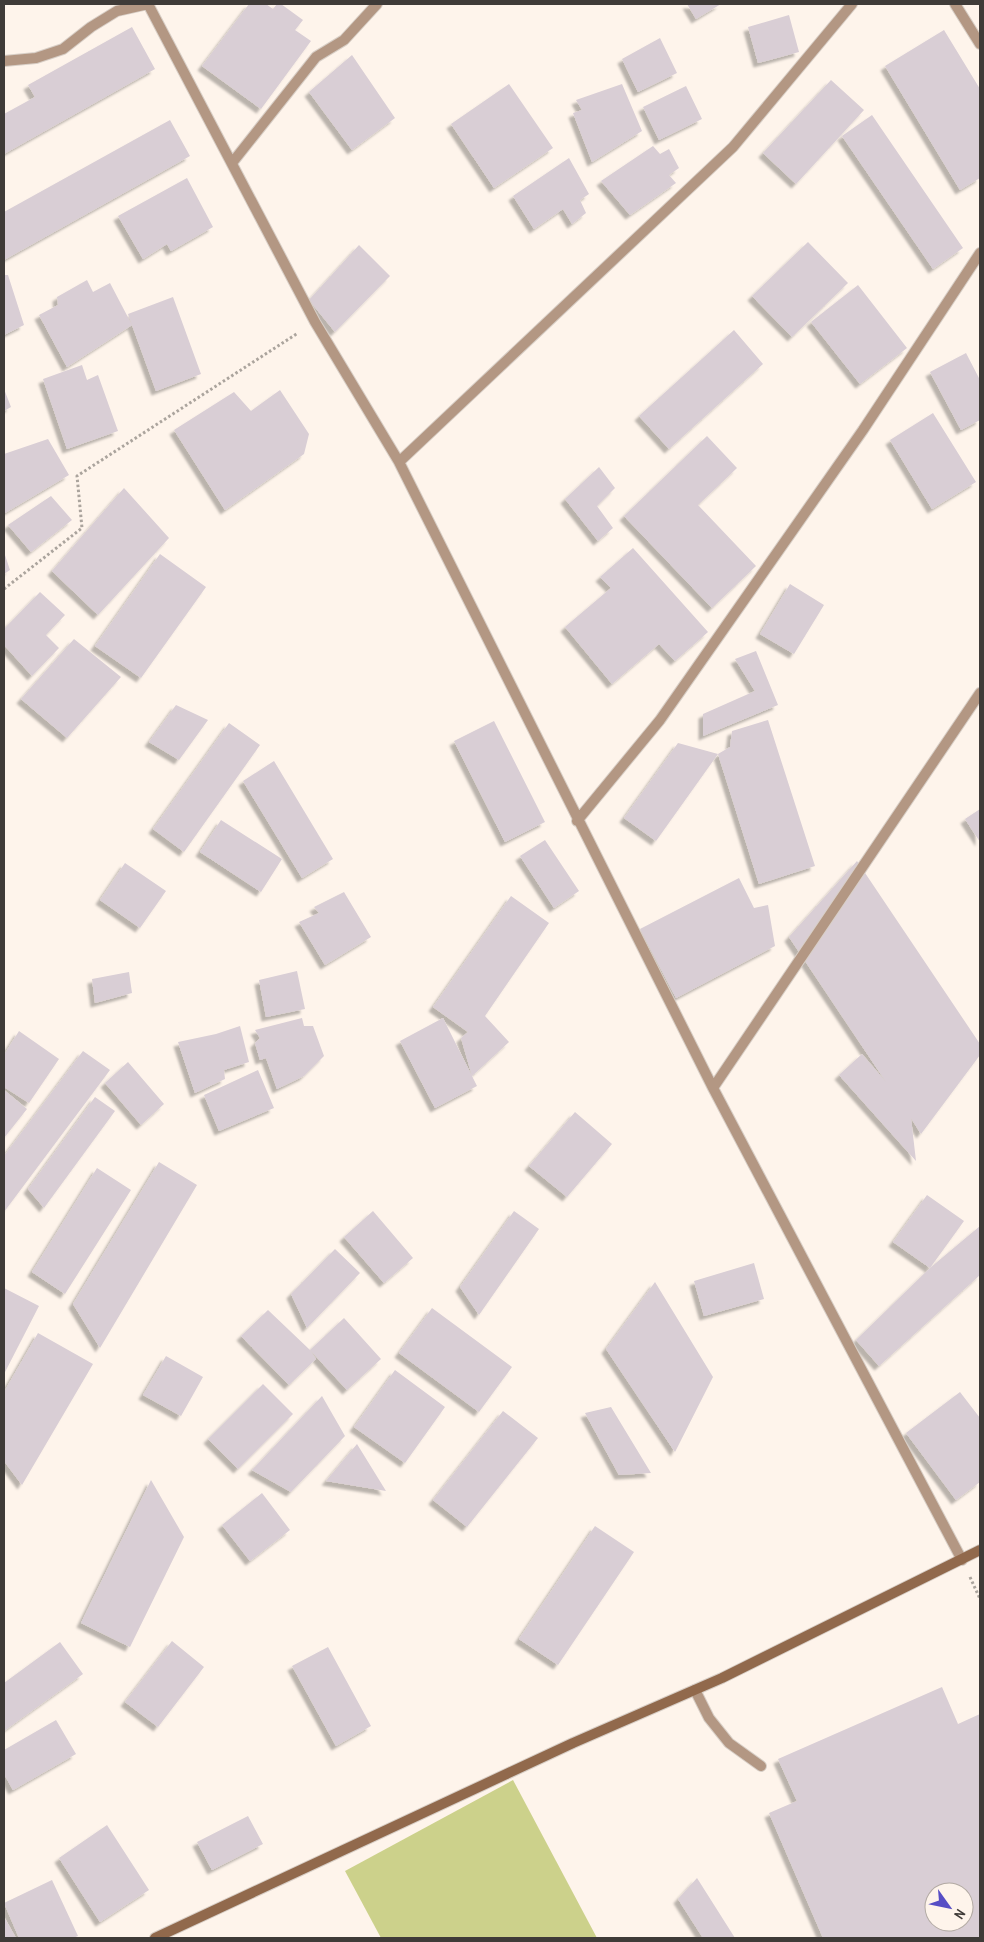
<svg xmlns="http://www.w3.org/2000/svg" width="984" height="1942" viewBox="0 0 984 1942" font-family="'Archivo Narrow',sans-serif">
<defs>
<filter id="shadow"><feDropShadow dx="-4.5" dy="4.5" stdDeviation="1" flood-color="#0004"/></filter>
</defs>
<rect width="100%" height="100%" fill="#fef4eb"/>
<path fill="#ccd18b" d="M 513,1780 L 597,1938 L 381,1938 L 345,1871 Z"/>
<path fill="#d9ced5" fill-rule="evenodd" filter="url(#shadow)" d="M 249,4 L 266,4 L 273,9 L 277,4 L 281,4 L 303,20 L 295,30 L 311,41 L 261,109 L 202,66 Z
M 687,4 L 721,4 L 696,19 Z
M 789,15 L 799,52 L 758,63 L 748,27 Z
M 132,27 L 155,69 L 4,154 L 4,114 L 35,97 L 28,85 Z
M 944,30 L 980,89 L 980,178 L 960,190 L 885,66 Z
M 660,38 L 677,73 L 638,92 L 622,59 Z
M 352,55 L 395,118 L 352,150 L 309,92 Z
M 831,80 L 864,110 L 796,184 L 763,153 Z
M 509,84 L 553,148 L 494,188 L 451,124 Z
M 622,84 L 642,131 L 592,162 L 573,113 L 582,110 L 576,100 Z
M 686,86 L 702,119 L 659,140 L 643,107 Z
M 872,115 L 963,248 L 933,269 L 842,136 Z
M 170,120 L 190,156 L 4,260 L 4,212 Z
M 653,146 L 660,154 L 669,149 L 679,168 L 669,175 L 676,183 L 630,215 L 601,181 Z
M 569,158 L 589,194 L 580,200 L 586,213 L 572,224 L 563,209 L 534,229 L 513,196 Z
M 187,178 L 213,227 L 171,251 L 167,244 L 143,259 L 118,216 Z
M 808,242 L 848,283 L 792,337 L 752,296 Z
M 359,245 L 390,276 L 335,332 L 309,300 Z
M 4,275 L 8,275 L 24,325 L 4,335 Z
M 87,280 L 93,292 L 110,283 L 132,325 L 67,367 L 39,315 L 58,305 L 57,297 Z
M 858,285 L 907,348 L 860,384 L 811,322 Z
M 173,297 L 201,374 L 156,391 L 128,314 Z
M 734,330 L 763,364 L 669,449 L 639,416 Z
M 966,353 L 980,380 L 980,420 L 961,430 L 930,372 Z
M 82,365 L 87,380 L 98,375 L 118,431 L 67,449 L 43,379 Z
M 4,389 L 11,407 L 4,411 Z
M 280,390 L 309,434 L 304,454 L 225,510 L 174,430 L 234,392 L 251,411 Z
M 933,413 L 976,482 L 932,509 L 890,440 Z
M 707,436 L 737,468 L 698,505 L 756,566 L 712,608 L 624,516 Z
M 48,439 L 69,475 L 5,513 L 4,454 Z
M 599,467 L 615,488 L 597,506 L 613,528 L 598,541 L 565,499 Z
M 124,488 L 169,538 L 98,615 L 52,571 Z
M 51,496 L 72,520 L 31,552 L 8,525 Z
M 633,548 L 708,632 L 675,661 L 659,644 L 612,684 L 565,627 L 611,588 L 600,577 Z
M 4,552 L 10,570 L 4,574 Z
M 160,554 L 206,587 L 141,678 L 95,646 Z
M 790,584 L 824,605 L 794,654 L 760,634 Z
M 40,592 L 65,615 L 46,635 L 59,648 L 32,676 L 4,645 L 4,629 Z
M 74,639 L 121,677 L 67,738 L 21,699 Z
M 756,651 L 778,705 L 703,736 L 703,714 L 755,691 L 735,659 Z
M 176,705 L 208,720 L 179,760 L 149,742 Z
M 768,720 L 815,866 L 759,884 L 718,754 L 730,747 L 732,731 Z
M 494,721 L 545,822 L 505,842 L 454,741 Z
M 229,723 L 260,745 L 184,852 L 153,829 Z
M 678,743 L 718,754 L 656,841 L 624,818 Z
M 274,761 L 333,859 L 302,878 L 243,781 Z
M 980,809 L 980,842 L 965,819 Z
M 221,820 L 282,859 L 261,892 L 200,852 Z
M 545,840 L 579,891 L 554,908 L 520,856 Z
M 857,861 L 980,1044 L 980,1055 L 921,1134 L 911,1118 L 916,1161 L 839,1075 L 862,1054 L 886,1082 L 789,937 Z
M 125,863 L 166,891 L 140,928 L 100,900 Z
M 739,878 L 754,908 L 768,905 L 775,946 L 676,998 L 640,929 Z
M 344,892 L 371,937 L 325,965 L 299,922 L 319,913 L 314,907 Z
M 511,896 L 549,923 L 485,1016 L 509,1042 L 472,1076 L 477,1086 L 435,1108 L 400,1041 L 443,1018 L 472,1076 L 461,1038 L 468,1032 L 433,1007 Z
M 297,971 L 305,1009 L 266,1017 L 259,980 Z
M 129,972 L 132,993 L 95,1003 L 92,979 Z
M 302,1018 L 304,1026 L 313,1026 L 324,1056 L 304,1076 L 277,1089 L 266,1058 L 260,1060 L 255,1043 L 260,1038 L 255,1030 Z
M 240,1026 L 249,1062 L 224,1070 L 225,1079 L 195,1093 L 178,1042 L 216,1034 Z
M 19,1031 L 59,1059 L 29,1103 L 4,1087 L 4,1055 Z
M 83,1051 L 110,1070 L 4,1212 L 4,1156 Z
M 128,1062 L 164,1104 L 141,1125 L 105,1083 Z
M 258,1070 L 274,1108 L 219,1131 L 204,1095 Z
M 4,1090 L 27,1109 L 4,1138 Z
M 95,1097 L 115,1111 L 44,1208 L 28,1189 Z
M 575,1112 L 612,1144 L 567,1197 L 529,1166 Z
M 159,1162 L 197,1185 L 100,1348 L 73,1304 Z
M 97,1168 L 131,1190 L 65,1294 L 32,1272 Z
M 927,1195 L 964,1221 L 930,1268 L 893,1242 Z
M 373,1211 L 413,1258 L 384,1283 L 344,1237 Z
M 514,1211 L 539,1229 L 479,1315 L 460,1287 Z
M 980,1226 L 980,1275 L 879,1366 L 856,1340 L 930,1268 Z
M 335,1249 L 360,1273 L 307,1328 L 291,1294 Z
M 754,1263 L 764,1299 L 704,1316 L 694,1281 Z
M 655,1282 L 713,1377 L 675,1452 L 606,1349 Z
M 4,1288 L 39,1306 L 4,1374 Z
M 432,1308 L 512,1367 L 479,1412 L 399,1353 Z
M 268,1310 L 310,1350 L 316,1359 L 289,1385 L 241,1336 Z
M 344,1318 L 381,1359 L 347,1390 L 310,1350 Z
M 38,1333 L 93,1364 L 22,1485 L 4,1461 L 4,1392 Z
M 166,1356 L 203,1377 L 181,1416 L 143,1395 Z
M 395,1370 L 445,1407 L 405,1463 L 354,1427 Z
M 263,1384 L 293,1414 L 238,1469 L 208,1439 Z
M 960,1392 L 980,1418 L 980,1482 L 956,1500 L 906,1433 Z
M 322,1396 L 345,1436 L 291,1492 L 252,1470 Z
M 611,1407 L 651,1473 L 619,1475 L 585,1413 Z
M 503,1411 L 538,1438 L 467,1527 L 433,1500 Z
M 357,1444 L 386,1491 L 326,1481 Z
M 151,1480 L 184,1537 L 130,1647 L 81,1623 Z
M 262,1493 L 290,1530 L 250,1561 L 222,1525 Z
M 595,1526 L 634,1552 L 558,1665 L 519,1639 Z
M 172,1641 L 204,1667 L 158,1727 L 125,1702 Z
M 60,1642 L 83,1674 L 4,1731 L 4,1683 Z
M 328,1647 L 371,1726 L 336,1746 L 292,1666 Z
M 942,1687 L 958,1724 L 980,1714 L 980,1938 L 823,1938 L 769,1813 L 797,1801 L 778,1759 ZM 934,1892 L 964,1892 L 964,1922 L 934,1922 Z
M 56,1720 L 76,1754 L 13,1790 L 4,1774 L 4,1750 Z
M 248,1816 L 263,1844 L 212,1870 L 197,1842 Z
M 107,1825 L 149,1890 L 100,1922 L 59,1858 Z
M 697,1878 L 735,1938 L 703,1938 L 678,1899 Z
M 52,1880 L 78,1936 L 73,1938 L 19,1938 L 4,1903 Z
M 4,1917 L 16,1938 L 4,1938 Z"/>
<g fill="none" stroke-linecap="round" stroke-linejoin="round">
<defs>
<path id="lane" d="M 695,1690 L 709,1718 L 729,1743 L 761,1766"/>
<path id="street" d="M 148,4 L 315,322 L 399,462 L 713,1088 L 962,1560
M 955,4 L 980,44
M 4,61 L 36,58 L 63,49 L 91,27 L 117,11 L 148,4
M 232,163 L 316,57 L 344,40 L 377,4
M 399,462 L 733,147 L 852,4
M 577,821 L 660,720 L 863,430 L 980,253
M 713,1088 L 980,693"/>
<path id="secondary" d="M 155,1938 L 573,1743 L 722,1678 L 980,1550"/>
</defs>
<use href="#lane" stroke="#d8cfc7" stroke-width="12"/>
<use href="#street" stroke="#d8cfc7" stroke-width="12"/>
<use href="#secondary" stroke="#d8cfc7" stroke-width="12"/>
<path stroke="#aba49d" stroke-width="3" stroke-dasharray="2.5 2.5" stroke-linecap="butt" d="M 4,589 L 82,528 L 77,476 L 298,333
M 970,1577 L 980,1599"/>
<use href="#lane" stroke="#b39783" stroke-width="10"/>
<use href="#street" stroke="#b39783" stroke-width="10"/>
<use href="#secondary" stroke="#91694c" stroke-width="10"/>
</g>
<rect width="984" height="1942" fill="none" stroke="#3f3b38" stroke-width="10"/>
<g transform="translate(949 1907) rotate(123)"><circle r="24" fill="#fef4eb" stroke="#b2aaa3"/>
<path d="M0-4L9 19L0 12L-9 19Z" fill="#574ec5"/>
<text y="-8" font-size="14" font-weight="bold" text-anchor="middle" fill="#3f3b38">N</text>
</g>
</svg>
